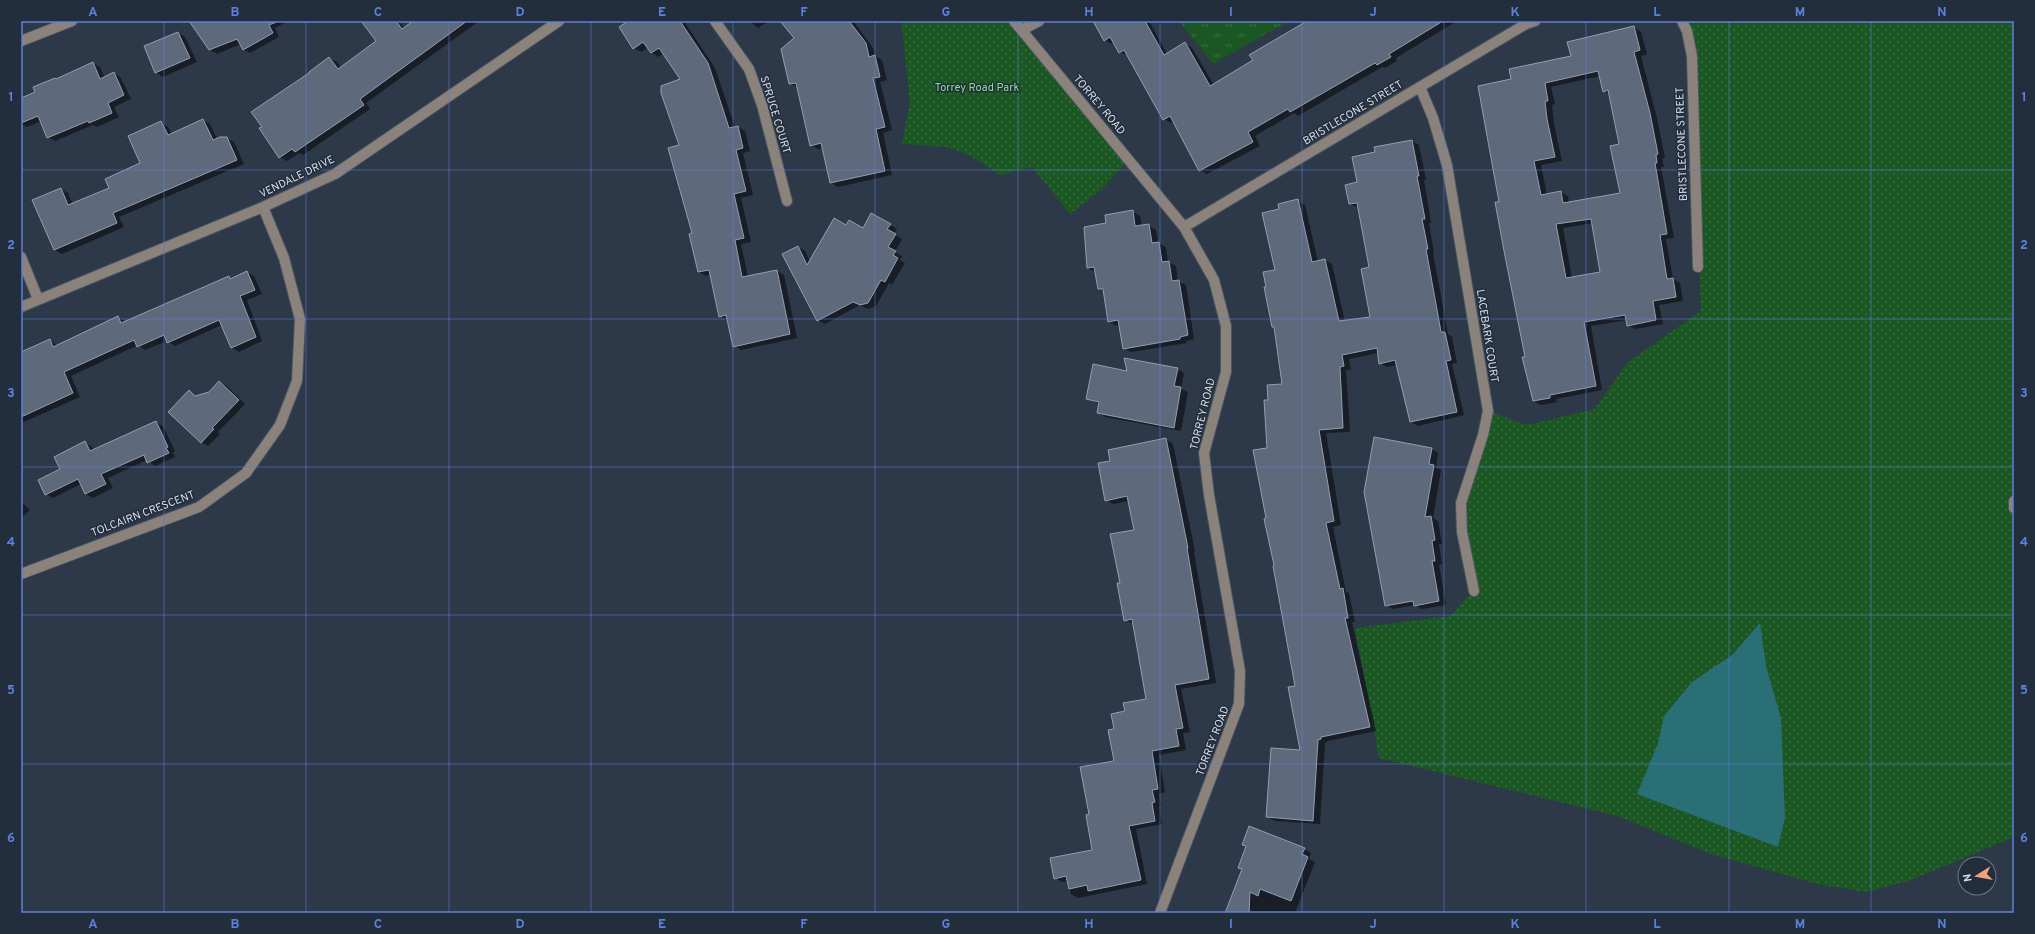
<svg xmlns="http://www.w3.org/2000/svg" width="2035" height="934" viewBox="0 0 2035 934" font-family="Overpass,sans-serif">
<defs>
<pattern id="grass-tufts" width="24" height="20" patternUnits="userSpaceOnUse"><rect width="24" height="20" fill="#1b5722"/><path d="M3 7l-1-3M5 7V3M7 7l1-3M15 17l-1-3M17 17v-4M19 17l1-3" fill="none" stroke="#3b6f42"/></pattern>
<pattern id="park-dots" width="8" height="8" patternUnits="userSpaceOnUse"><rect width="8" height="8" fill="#1b5722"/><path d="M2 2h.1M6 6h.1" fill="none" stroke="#3b6f42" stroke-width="1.8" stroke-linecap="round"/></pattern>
</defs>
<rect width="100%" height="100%" fill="#2d3848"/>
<path fill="url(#grass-tufts)" d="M 1179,21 L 1289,21 L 1213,64 Z"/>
<path fill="url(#park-dots)" d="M 901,21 L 1008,21 L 1127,162 L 1101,190 L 1070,214 L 1032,167 L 1000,175 L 971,156 L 947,147 L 902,144 L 910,102 Z
M 1682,21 L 2014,21 L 2014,837 L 1909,881 L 1866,892 L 1817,884 L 1711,854 L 1617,816 L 1379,758 L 1355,628 L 1450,616 L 1473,591 L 1461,503 L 1488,411 L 1527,425 L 1595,409 L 1627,363 L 1701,311 L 1687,31 Z"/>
<path fill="#296f75" d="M 1760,623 L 1766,666 L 1781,718 L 1785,818 L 1778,847 L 1637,794 L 1658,743 L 1664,716 L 1692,682 L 1732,655 Z"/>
<path fill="#0007" fill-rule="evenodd" d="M 215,21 L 288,21 L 275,28 L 279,37 L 250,53 L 243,49 L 241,44 L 217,54 L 210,50 Z
M 365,21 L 399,21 L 404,28 L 414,21 L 479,21 L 366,103 L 370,109 L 303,155 L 299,153 L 287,161 L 280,157 L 263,127 L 311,74 L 329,58 L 337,62 L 341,68 L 378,41 Z
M 630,21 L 684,21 L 715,68 L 735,127 L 738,127 L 745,131 L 750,151 L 743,153 L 753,195 L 741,198 L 751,242 L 741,244 L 748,277 L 777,271 L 784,275 L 797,338 L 741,350 L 734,346 L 728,320 L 719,316 L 711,274 L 706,276 L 699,272 L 680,146 L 682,80 L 664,53 L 658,57 L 651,52 L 648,47 L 641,52 L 634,48 Z
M 750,21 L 769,21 L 758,28 Z
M 781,21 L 853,21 L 873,48 L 875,56 L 882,60 L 887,80 L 880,82 L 892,130 L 883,133 L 892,175 L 838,187 L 831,183 L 823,148 L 818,149 L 811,145 L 798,88 L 790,83 L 795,38 Z
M 1105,21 L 1149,21 L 1167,54 L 1185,43 L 1192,48 L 1214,85 L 1254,61 L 1309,21 L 1457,21 L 1396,58 L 1397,61 L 1385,68 L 1382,67 L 1298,116 L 1294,113 L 1255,136 L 1260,146 L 1207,174 L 1200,170 L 1174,121 L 1171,123 L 1164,119 L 1128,56 L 1120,52 L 1114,43 L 1112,44 L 1105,40 Z
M 1634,27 L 1641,32 L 1647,54 L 1641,56 L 1657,118 L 1665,158 L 1662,159 L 1664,167 L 1661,167 L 1674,238 L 1666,239 L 1673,279 L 1680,283 L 1683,301 L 1659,305 L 1663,324 L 1635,329 L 1628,325 L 1627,320 L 1591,326 L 1602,390 L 1556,399 L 1557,402 L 1541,405 L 1534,401 L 1500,203 L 1512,80 L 1572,56 ZM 1600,76 L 1604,91 L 1610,94 L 1620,145 L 1621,193 L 1569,203 L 1568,196 L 1561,192 L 1547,195 L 1541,165 L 1562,161 L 1554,124 L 1552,105 L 1555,104 L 1551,87 ZM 1593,223 L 1602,273 L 1572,278 L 1563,228 Z
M 178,33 L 185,37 L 197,62 L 163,77 L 156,72 Z
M 93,63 L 100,67 L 105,78 L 114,73 L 121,78 L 131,99 L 114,107 L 119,117 L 97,127 L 93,125 L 55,141 L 48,137 L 41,121 L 27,127 L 21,124 L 21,99 Z
M 203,120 L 210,124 L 217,139 L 226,138 L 234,142 L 244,164 L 119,217 L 124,227 L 62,254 L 55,250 L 34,201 L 61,189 L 68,193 L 73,205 L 110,188 L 142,163 L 161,122 L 168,127 L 172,135 Z
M 1412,141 L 1419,145 L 1426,180 L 1424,180 L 1431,223 L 1429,223 L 1434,253 L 1433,253 L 1448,334 L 1452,337 L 1457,363 L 1452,364 L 1464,415 L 1418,426 L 1411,422 L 1397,365 L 1387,367 L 1380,363 L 1378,353 L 1349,359 L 1351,370 L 1346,370 L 1350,432 L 1326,433 L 1341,525 L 1333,527 L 1346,592 L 1349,593 L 1355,622 L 1352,622 L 1376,731 L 1328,741 L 1325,743 L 1320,824 L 1275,821 L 1267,817 L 1301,751 L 1297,686 L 1268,449 L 1269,401 L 1283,384 L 1275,328 L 1267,288 L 1276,271 L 1280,210 L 1297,201 L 1305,205 L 1318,262 L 1325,260 L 1332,264 L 1345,322 L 1372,318 L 1370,268 L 1359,208 L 1350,204 L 1358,183 L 1376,153 Z
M 1133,212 L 1140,216 L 1142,227 L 1149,226 L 1156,230 L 1158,243 L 1166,247 L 1168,262 L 1176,266 L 1178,281 L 1186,285 L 1194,339 L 1186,341 L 1187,343 L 1131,352 L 1124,348 L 1120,325 L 1117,326 L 1109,322 L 1104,292 L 1099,289 L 1095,272 L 1088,268 L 1107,224 Z
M 872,214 L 897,229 L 894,234 L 902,239 L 895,252 L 902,256 L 900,260 L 905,263 L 892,285 L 889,283 L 876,306 L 868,309 L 860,305 L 825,324 L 818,320 L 798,247 L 805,251 L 810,262 L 846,226 L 863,229 Z
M 247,272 L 254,276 L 262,294 L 247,300 L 262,341 L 239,352 L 232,348 L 222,325 L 175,346 L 167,341 L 145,350 L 138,345 L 71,376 L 80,397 L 24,422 L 21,421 L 21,354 L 50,340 L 58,346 L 118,317 L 126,322 L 228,277 L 232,279 Z
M 1177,369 L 1184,373 L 1181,389 L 1188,392 L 1181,431 L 1105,417 L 1098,413 L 1100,404 L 1087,399 L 1128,372 Z
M 220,382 L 227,386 L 245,404 L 218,432 L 220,434 L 208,446 L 201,442 L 189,391 L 197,396 L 210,393 Z
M 156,422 L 163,426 L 175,451 L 173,452 L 175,457 L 155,466 L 147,460 L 108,478 L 113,488 L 93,498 L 86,494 L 81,484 L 53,498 L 46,494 L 61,469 L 85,443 L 92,447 L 94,451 Z
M 1166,439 L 1173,444 L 1195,551 L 1194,552 L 1216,683 L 1181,689 L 1190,732 L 1183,733 L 1186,750 L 1159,755 L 1165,792 L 1159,794 L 1161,806 L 1159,806 L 1162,824 L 1136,829 L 1147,884 L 1078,898 L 1071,894 L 1068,881 L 1062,882 L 1055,878 L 1093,850 L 1090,815 L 1115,762 L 1115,730 L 1126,712 L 1147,700 L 1134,624 L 1125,620 L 1121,583 L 1135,531 L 1129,501 L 1113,504 L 1106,500 L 1111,461 Z
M 1431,449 L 1438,453 L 1436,468 L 1441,470 L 1433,518 L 1438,521 L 1442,544 L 1439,544 L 1442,564 L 1439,565 L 1446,605 L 1422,609 L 1415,605 L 1393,609 L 1386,605 Z
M 21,501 L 30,510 L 21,518 Z
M 1304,849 L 1311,853 L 1309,859 L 1315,862 L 1295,913 L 1229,913 L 1229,905 Z"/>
<path fill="#5e6a7c" stroke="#919fb2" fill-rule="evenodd" d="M 189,21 L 279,21 L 269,25 L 273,33 L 243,50 L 237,39 L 209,50 Z
M 361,21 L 396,21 L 402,29 L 413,21 L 467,21 L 360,99 L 364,105 L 295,152 L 292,149 L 279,158 L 259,128 L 262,127 L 251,112 L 309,73 L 309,72 L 329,57 L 338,69 L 376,41 Z
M 628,21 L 680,21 L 708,63 L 729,128 L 738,126 L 743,148 L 736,150 L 746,191 L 734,194 L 744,238 L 735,240 L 742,277 L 777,270 L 790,334 L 733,347 L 726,315 L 719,317 L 709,270 L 698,272 L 689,234 L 692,233 L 668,148 L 679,145 L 661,93 L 661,86 L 680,79 L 659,48 L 651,53 L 643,42 L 633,49 L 619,27 Z
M 780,21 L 849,21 L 866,43 L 869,57 L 875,55 L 880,77 L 873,78 L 885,127 L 876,129 L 885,171 L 830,183 L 821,143 L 810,146 L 796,83 L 789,84 L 781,49 L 794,38 Z
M 1093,21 L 1145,21 L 1164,55 L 1185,42 L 1210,86 L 1253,60 L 1249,55 L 1307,21 L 1443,21 L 1389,54 L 1391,57 L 1377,65 L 1375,63 L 1290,112 L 1288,109 L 1248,132 L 1253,142 L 1199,171 L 1170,116 L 1163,120 L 1124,50 L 1119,53 L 1110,37 L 1104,41 Z
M 1634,26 L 1640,50 L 1634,52 L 1650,113 L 1658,154 L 1656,155 L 1657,163 L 1655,163 L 1667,234 L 1660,235 L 1667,279 L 1673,278 L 1676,297 L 1653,301 L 1656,320 L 1627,326 L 1625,315 L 1584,322 L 1596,386 L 1550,395 L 1550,398 L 1533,401 L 1522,357 L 1525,357 L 1504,251 L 1495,202 L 1499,202 L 1478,86 L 1511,79 L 1509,69 L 1571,56 L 1567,42 ZM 1598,71 L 1603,92 L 1608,90 L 1619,144 L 1610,146 L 1620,193 L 1563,203 L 1561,191 L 1541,195 L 1534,161 L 1555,157 L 1547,119 L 1545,101 L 1548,101 L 1545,83 ZM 1591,219 L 1600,272 L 1566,278 L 1556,224 Z
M 178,32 L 190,58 L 155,73 L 144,46 Z
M 93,62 L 100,79 L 114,72 L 124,95 L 108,103 L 112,113 L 89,123 L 88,121 L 47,138 L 38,116 L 21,123 L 21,98 L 35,92 L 33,87 L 55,78 L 56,79 Z
M 203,119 L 213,140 L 220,137 L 227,137 L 237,160 L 113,213 L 117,223 L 54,250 L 32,200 L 61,188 L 68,205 L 109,188 L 105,179 L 140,163 L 128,136 L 161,121 L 168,135 Z
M 1412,140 L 1419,176 L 1417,176 L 1425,219 L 1422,219 L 1428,249 L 1426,249 L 1441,332 L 1445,332 L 1451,360 L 1446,361 L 1457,412 L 1410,422 L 1395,360 L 1379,364 L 1377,348 L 1342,355 L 1344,366 L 1340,367 L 1343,428 L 1319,430 L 1334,521 L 1326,523 L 1340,589 L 1343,588 L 1348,618 L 1345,618 L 1370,727 L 1321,737 L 1321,739 L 1318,740 L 1313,821 L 1266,817 L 1271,748 L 1300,750 L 1288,687 L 1295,686 L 1273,566 L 1274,565 L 1264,519 L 1266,518 L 1253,450 L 1267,448 L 1264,400 L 1268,400 L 1267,385 L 1282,384 L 1274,327 L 1272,327 L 1264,287 L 1266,287 L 1263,272 L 1275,270 L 1262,213 L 1279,209 L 1278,204 L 1298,199 L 1312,262 L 1325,259 L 1339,321 L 1370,317 L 1361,269 L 1369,267 L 1357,203 L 1349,204 L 1345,185 L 1357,182 L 1352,157 L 1375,152 L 1374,147 Z
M 1133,210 L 1135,226 L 1149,224 L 1152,243 L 1159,242 L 1162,262 L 1169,261 L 1172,281 L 1179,280 L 1188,335 L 1180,337 L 1180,339 L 1123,349 L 1118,320 L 1108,322 L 1103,289 L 1098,289 L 1094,267 L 1087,268 L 1084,227 L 1106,223 L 1105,215 Z
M 871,213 L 891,224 L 887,229 L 896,234 L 888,247 L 896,251 L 893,255 L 898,258 L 885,282 L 881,280 L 868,303 L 860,305 L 853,302 L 817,321 L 782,254 L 798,246 L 807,265 L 834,218 L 846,225 L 849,220 L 863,228 Z
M 247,271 L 255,290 L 240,296 L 256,337 L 231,348 L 219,320 L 167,343 L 164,335 L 137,347 L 134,340 L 64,372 L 73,393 L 21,417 L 21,352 L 50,339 L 53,347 L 118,316 L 121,323 L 229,276 L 230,279 Z
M 1124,358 L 1178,368 L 1174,386 L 1181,387 L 1174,428 L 1097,413 L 1099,402 L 1086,399 L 1093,364 L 1127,371 Z
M 219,381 L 239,400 L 212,428 L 214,429 L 201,443 L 168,412 L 189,390 L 195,396 L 209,392 Z
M 156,421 L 168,447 L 166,448 L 169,453 L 147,463 L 144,455 L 101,474 L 106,484 L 85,494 L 78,479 L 45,495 L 38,480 L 60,469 L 54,457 L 85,441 L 90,451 Z
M 1374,437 L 1432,448 L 1429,464 L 1434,465 L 1425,517 L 1431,516 L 1435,540 L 1432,541 L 1435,561 L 1432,561 L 1439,601 L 1414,606 L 1413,601 L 1385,606 L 1364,492 Z
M 1166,438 L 1188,548 L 1187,548 L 1209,679 L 1175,685 L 1183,728 L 1176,729 L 1179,746 L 1152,751 L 1158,789 L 1152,790 L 1155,802 L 1152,803 L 1155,821 L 1129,826 L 1141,880 L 1088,891 L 1087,885 L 1069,889 L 1066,876 L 1054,879 L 1050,858 L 1092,850 L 1086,815 L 1089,814 L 1080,767 L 1114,761 L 1108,730 L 1114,729 L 1111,714 L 1125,711 L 1123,703 L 1146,699 L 1132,619 L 1124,621 L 1117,583 L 1120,583 L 1110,534 L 1134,530 L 1127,496 L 1105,501 L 1098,463 L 1110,461 L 1108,450 Z
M 1249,826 L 1305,848 L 1302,854 L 1308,857 L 1291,901 L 1260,889 L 1258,896 L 1250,892 L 1249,913 L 1225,913 L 1242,869 L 1238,868 L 1246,846 L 1242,845 Z"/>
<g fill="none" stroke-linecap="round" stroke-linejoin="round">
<defs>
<path id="minor" d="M 715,21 L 749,69 L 762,105 L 787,201
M 1014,21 L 1184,227 L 1214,280 L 1226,326 L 1226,372 L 1204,453 L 1209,495 L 1240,671 L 1239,704 L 1160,913
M 1682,21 L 1687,31 L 1692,56 L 1698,267
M 1022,30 L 1039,21
M 21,41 L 72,21
M 1420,87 L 1433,118 L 1447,165 L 1488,411 L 1483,435 L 1461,503 L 1462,532 L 1474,591
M 1184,227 L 1526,24 L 1535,21
M 21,257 L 38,299
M 21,307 L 263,207 L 335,174 L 559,21
M 2014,501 L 2014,508
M 21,574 L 199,507 L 246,473 L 280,425 L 297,381 L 300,319 L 284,258 L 263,207"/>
</defs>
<use href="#minor" stroke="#4b5665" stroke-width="12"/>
<use href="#minor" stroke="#8a827b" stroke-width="10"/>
</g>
<path fill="none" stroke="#5e80dd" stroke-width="1" stroke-opacity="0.55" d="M 164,21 L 164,913M 306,21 L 306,913M 449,21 L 449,913M 591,21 L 591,913M 733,21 L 733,913M 875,21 L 875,913M 1018,21 L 1018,913M 1160,21 L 1160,913M 1302,21 L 1302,913M 1444,21 L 1444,913M 1586,21 L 1586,913M 1729,21 L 1729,913M 1871,21 L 1871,913M 21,170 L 2014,170M 21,319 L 2014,319M 21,467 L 2014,467M 21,615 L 2014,615M 21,764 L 2014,764"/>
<g text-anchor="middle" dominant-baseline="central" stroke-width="3" stroke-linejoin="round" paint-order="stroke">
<g font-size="11" fill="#87e18c" stroke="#232e3d">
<text x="977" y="88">Torrey Road Park</text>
</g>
<g font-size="11" fill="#d6dde7" stroke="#232e3d">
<text transform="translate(1099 105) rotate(50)">TORREY ROAD</text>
<text transform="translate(1353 113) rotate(-31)">BRISTLECONE STREET</text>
<text transform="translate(775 115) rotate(73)">SPRUCE COURT</text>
<text transform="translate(1682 144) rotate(-92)">BRISTLECONE STREET</text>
<text transform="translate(297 177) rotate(-26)">VENDALE DRIVE</text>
<text transform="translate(1487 336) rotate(81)">LACEBARK COURT</text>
<text transform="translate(1203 414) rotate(-76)">TORREY ROAD</text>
<text transform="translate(143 514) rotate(-21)">TOLCAIRN CRESCENT</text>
<text transform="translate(1213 741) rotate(-69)">TORREY ROAD</text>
</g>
</g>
<rect width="2035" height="934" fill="none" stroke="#232e3d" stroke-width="44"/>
<g transform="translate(1977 876) rotate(259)"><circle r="19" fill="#232e3d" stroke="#6b7481"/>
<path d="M0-3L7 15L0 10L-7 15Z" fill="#f1a17d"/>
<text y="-6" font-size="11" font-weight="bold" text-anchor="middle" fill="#d6dde7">N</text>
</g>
<rect x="22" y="22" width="1991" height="890" fill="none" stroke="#5e80dd" stroke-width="1.5"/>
<g font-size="13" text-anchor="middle" font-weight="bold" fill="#5e80dd">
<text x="93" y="16">A</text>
<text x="235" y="16">B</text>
<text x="378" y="16">C</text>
<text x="520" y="16">D</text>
<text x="662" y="16">E</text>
<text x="804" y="16">F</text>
<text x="946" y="16">G</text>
<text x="1089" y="16">H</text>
<text x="1231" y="16">I</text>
<text x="1373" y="16">J</text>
<text x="1515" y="16">K</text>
<text x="1657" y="16">L</text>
<text x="1800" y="16">M</text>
<text x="1942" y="16">N</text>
<text x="11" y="101">1</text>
<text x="2024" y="101">1</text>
<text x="11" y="249">2</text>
<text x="2024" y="249">2</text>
<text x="11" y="397">3</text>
<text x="2024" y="397">3</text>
<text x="11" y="546">4</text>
<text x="2024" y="546">4</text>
<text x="11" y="694">5</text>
<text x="2024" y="694">5</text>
<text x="11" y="842">6</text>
<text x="2024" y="842">6</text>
<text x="93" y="928">A</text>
<text x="235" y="928">B</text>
<text x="378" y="928">C</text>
<text x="520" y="928">D</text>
<text x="662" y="928">E</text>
<text x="804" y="928">F</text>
<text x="946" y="928">G</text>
<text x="1089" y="928">H</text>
<text x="1231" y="928">I</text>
<text x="1373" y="928">J</text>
<text x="1515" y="928">K</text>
<text x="1657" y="928">L</text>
<text x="1800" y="928">M</text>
<text x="1942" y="928">N</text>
</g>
</svg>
